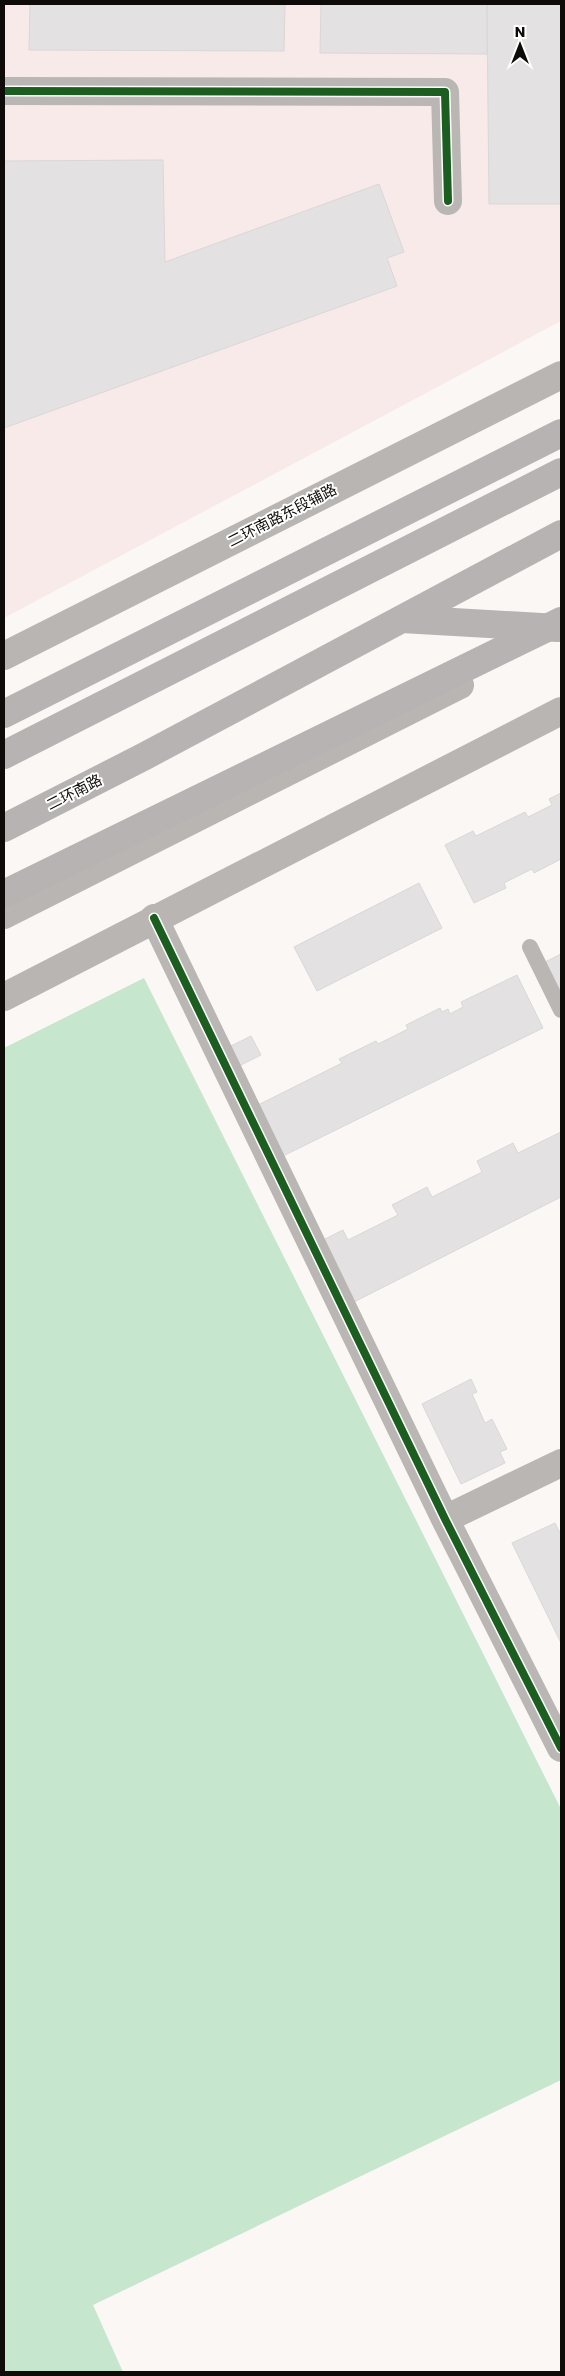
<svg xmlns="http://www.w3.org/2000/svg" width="565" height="2376" viewBox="0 0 565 2376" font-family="Poppins,'Noto Sans SC',sans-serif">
<rect width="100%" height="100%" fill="#fbf7f4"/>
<path fill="#f8eae8" d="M 4,4 L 561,4 L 561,321 L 4,618 Z"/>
<path fill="#c6e6ce" d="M 144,978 L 561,1809 L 561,2080 L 93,2305 L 123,2372 L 4,2372 L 4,1048 Z"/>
<path fill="#e3e1e2" stroke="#d9d7d7" d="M 30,4 L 285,4 L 284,51 L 29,50 Z
M 321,4 L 487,4 L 487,54 L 320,53 Z
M 487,4 L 561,4 L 561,204 L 489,204 Z
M 163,160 L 165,262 L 379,184 L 404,252 L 387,258 L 397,286 L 4,428 L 4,161 Z
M 561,793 L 561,859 L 534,873 L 532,869 L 504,883 L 506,888 L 474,903 L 445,845 L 473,831 L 476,836 L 525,812 L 528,817 L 552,805 L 549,799 Z
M 419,883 L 442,928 L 317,991 L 294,947 Z
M 561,954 L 561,994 L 545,962 Z
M 517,975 L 543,1028 L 283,1156 L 258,1105 L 342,1063 L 339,1059 L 376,1041 L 378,1044 L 408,1029 L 406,1025 L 440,1008 L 442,1012 L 448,1009 L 450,1014 L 463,1007 L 461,1002 Z
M 251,1036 L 261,1055 L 239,1066 L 229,1047 Z
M 561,1132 L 561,1197 L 354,1302 L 323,1240 L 343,1230 L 348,1240 L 398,1215 L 392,1205 L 427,1187 L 432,1197 L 482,1172 L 477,1161 L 513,1143 L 518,1153 Z
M 471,1379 L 477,1392 L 472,1394 L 485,1423 L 492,1419 L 507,1449 L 500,1452 L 505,1463 L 461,1484 L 422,1404 Z
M 555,1523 L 561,1535 L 561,1643 L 512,1543 Z"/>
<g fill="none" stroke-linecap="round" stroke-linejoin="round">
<path stroke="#b9b6b4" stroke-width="16" d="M 530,947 L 561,1010"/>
<path stroke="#b9b6b4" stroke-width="28" d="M 4,91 L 445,92 L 448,201
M 154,918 L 445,1519 L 561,1748
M 445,1519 L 561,1463"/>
<path stroke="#b8b5b3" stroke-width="28" d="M 4,656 L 561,375
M 4,915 L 460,685
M 4,997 L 561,711"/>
<path stroke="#b7b3b2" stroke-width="28" d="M 402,619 L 558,628
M 4,714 L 561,433
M 4,755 L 561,472
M 4,828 L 145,756 L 561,534"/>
<path stroke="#b7b3b2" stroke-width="28" d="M 4,894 L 561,621"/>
<defs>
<path id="cycleway" d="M 4,91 L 445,92 L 448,201
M 154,918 L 445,1519 L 561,1748"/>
</defs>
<use href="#cycleway" stroke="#fff" stroke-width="11"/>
<use href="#cycleway" stroke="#1b5e20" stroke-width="8"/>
</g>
<g text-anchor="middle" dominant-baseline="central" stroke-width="4" stroke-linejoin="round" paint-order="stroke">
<g font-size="15" fill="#0f0b08" stroke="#fff">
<text transform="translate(282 515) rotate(-27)">二环南路东段辅路</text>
<text transform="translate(74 792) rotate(-27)">二环南路</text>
</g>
</g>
<rect width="565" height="2376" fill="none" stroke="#0f0b08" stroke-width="10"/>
<g transform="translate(520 45)" stroke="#ffffff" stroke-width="4" paint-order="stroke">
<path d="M0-4L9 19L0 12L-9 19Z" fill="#0f0b08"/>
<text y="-8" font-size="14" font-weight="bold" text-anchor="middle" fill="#0f0b08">N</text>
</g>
</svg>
